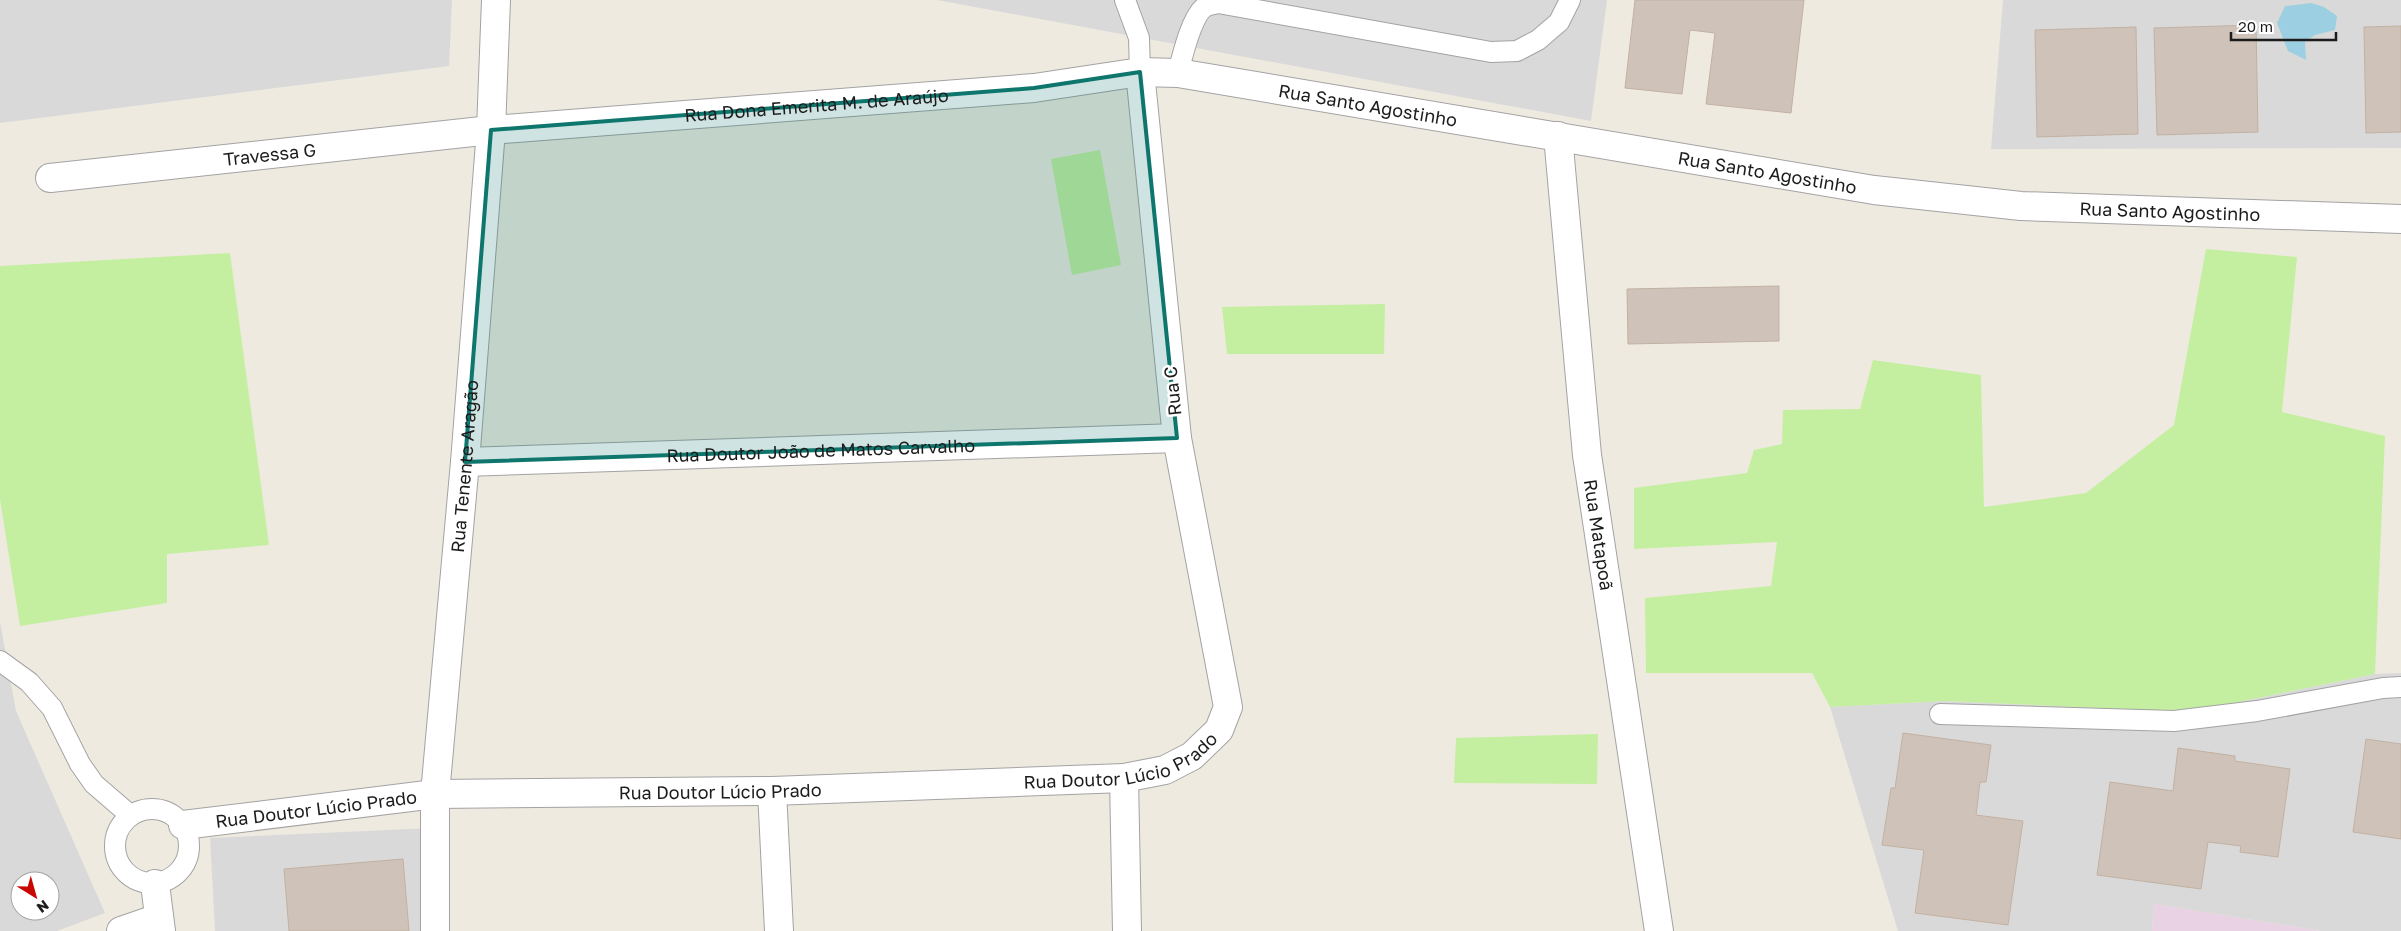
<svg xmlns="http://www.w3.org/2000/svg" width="2401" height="931" viewBox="0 0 2401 931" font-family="'Golos Text',sans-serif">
<rect width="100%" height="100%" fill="#efeae0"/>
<path fill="#dad9d9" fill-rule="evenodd" d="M 0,0 L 452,0 L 449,66 L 0,123 Z
M 937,0 L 1607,0 L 1591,121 Z
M 2003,0 L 2401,0 L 2401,148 L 1991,149 Z
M 0,622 L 16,711 L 105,913 L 57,931 L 0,931 ZM 20,881 L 50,881 L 50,911 L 20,911 Z
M 2401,673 L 2401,931 L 2321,931 L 2154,904 L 2152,931 L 1898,931 L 1830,707 L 1945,701 L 2190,712 L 2375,674 Z
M 432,828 L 427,931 L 215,931 L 210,838 Z"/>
<path fill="#e9d2e4" d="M 2154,904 L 2321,931 L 2152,931 Z"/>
<path fill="#c4efa0" d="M 1100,150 L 1121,265 L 1072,275 L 1051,159 Z
M 2206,249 L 2297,257 L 2282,412 L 2385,436 L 2375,674 L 2190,712 L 1945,701 L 1830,707 L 1812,673 L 1646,673 L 1645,598 L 1771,586 L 1777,542 L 1634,549 L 1634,488 L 1747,473 L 1754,450 L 1782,444 L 1783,410 L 1860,409 L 1873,360 L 1981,375 L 1984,507 L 2086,493 L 2174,425 Z
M 230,253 L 269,545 L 167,554 L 167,603 L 20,626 L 0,499 L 0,266 Z
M 1385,304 L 1384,354 L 1227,354 L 1222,307 Z
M 1598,734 L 1597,784 L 1454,783 L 1456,738 Z"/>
<path fill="#9ccfe1" d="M 2311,3 L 2324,7 L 2337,16 L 2335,30 L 2315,35 L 2305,42 L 2306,60 L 2288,51 L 2277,23 L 2285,6 Z"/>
<path fill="#cfc3b9" stroke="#c2b1a2" d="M 1635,0 L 1804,0 L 1791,113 L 1706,104 L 1715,33 L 1690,30 L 1682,94 L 1625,88 Z
M 2256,25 L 2258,132 L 2157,135 L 2154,28 Z
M 2401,26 L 2401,132 L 2366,133 L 2364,27 Z
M 2136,27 L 2138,134 L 2037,137 L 2035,30 Z
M 1779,286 L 1779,341 L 1628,344 L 1627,289 Z
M 1903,733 L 1991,745 L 1986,782 L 1980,782 L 1976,815 L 2023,821 L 2008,925 L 1915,913 L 1924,850 L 1882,845 L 1891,788 L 1895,788 Z
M 2366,739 L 2401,744 L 2401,839 L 2353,832 Z
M 2178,748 L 2235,756 L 2235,761 L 2290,769 L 2278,857 L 2240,852 L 2241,846 L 2208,842 L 2201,889 L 2097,875 L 2110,782 L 2173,791 Z
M 403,859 L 409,931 L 289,931 L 284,869 Z"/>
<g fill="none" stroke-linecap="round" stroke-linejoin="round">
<defs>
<path id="service" d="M 1125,0 L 1139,38 L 1140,72
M 1178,73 C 1182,57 1192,14 1206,6 C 1209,5 1214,4 1218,3 L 1491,52 L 1517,51 L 1538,40 L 1559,22 L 1570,0
M 0,661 L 29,682 L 52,708 L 80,764 L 94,784 L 130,815
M 1940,714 L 2174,721 L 2257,711 L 2383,688 L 2401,687
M115 846a37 37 0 1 1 74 0a37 37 0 1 1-74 0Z"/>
<g id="minor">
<path id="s1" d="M 1558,136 L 1587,455 L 1659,931"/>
<path id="s2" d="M 50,178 L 491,130 L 1034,88 L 1140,72 L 1178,73 L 1874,190 L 2021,206 L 2401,219"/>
<path id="s3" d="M 465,462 L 1177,438"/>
<path d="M 1124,778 L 1127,931"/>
<path d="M 772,791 L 779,931"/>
<path id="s4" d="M 183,825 L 435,794 L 772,791 L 1124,778 L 1165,770 L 1192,756 L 1219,730 L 1228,707 L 1177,438 L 1140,72"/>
<path d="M 155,884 L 161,931"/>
<path d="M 121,931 L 159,918"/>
<path id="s5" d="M 435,931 L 435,794 L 465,462 L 491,130 L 496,0"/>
</g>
</defs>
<use href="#service" stroke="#a3a3a3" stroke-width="22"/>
<use href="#minor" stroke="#a3a3a3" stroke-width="30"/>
<use href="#service" stroke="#fff" stroke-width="20"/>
<use href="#minor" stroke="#fff" stroke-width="28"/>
</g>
<path fill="#0f766e" fill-opacity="0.2" stroke="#0f766e" stroke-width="4" stroke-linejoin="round" d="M 1140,72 L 1177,438 L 465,462 L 491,130 L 1034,88 Z"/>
<g text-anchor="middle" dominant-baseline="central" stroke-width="5" stroke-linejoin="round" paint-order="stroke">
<g font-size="18" fill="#1c1c1c" stroke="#fff">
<text stroke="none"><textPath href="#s2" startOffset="1326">Rua Santo Agostinho</textPath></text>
<text stroke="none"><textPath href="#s2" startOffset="770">Rua Dona Emerita M. de Araújo</textPath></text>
<text stroke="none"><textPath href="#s2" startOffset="221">Travessa G</textPath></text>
<text stroke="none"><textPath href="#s2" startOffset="1731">Rua Santo Agostinho</textPath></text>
<text stroke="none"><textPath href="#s2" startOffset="2136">Rua Santo Agostinho</textPath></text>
<text transform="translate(1172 391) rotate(-96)">Rua C</text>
<text stroke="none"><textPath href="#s3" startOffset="356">Rua Doutor João de Matos Carvalho</textPath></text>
<text stroke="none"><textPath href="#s5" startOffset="466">Rua Tenente Aragão</textPath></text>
<text stroke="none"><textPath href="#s1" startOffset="401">Rua Matapoã</textPath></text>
<text stroke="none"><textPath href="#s4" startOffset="944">Rua Doutor Lúcio Prado</textPath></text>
<text stroke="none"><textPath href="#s4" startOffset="539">Rua Doutor Lúcio Prado</textPath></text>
<text stroke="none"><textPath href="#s4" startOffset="134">Rua Doutor Lúcio Prado</textPath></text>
</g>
</g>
<g transform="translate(35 896) rotate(143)"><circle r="24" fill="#ffffff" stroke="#a4a4a4"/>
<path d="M0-4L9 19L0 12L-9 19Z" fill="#c80700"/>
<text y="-8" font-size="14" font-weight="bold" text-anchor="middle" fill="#1c1c1c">N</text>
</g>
<path d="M2231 32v8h105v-8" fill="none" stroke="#1c1c1c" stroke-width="2.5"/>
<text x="2238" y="32" font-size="15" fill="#1c1c1c" stroke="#ffffff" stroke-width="4" paint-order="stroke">20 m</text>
</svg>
